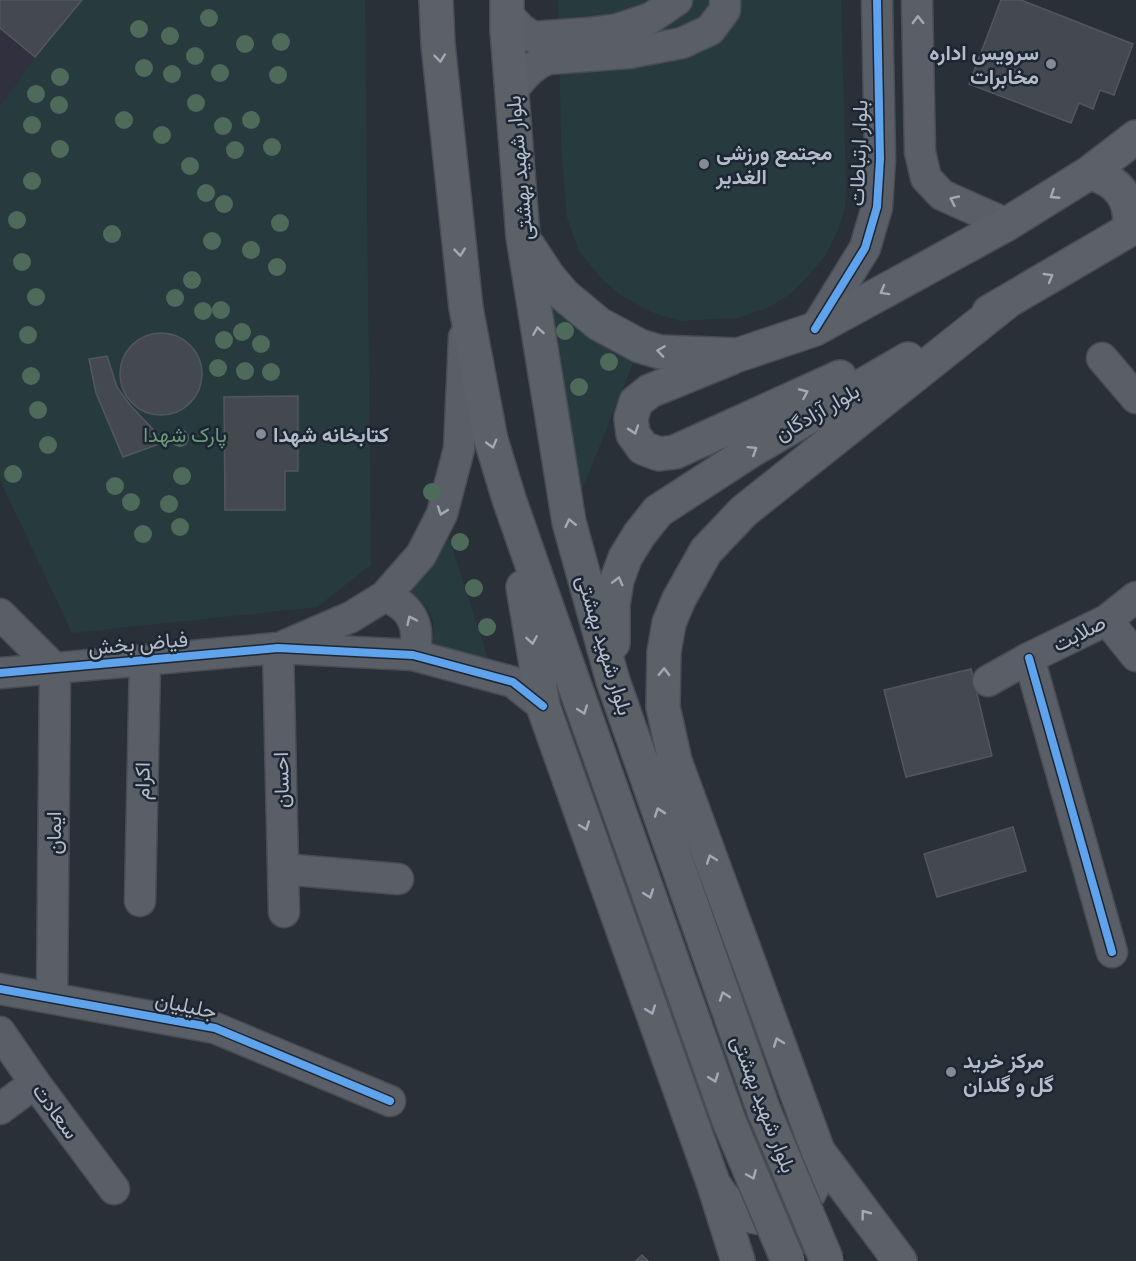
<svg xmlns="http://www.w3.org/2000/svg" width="1136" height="1261" viewBox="0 0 1136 1261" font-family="'Archivo Narrow',Vazirmatn,sans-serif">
<rect width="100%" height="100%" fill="#2a3038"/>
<path fill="#31303e" d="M 0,28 L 35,57 L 0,106 Z"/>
<path fill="#273a3e" d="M 82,0 L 365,0 L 371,565 L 317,607 L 72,633 L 0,480 L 0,106 L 35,57 Z
M 558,0 L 841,0 L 846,183 L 845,208 L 838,229 L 826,255 L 810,274 L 789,295 L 767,308 L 737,318 L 680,321 L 651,312 L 620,295 L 600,277 L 579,251 L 567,217 L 561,145 Z
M 548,276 L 640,346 L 569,522 Z
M 449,538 L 488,658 L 430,648 C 440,621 430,607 408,591 L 429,570 Z"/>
<path fill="#444950" stroke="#52575f" stroke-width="1.5" d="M 0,0 L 82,0 L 35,57 L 0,28 Z
M 1001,0 L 1021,0 L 1133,44 L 1114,95 L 1100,90 L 1093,109 L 1079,103 L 1071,123 L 969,84 Z
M120 374a41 41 0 1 1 82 0a41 41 0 1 1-82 0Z
M 107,356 L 117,387 L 130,405 L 165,442 L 123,457 L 96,393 L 89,359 Z
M 298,396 L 298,471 L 285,471 L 285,510 L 225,510 L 224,397 Z
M 971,669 L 992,756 L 906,777 L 884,690 Z
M 1013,827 L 1026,871 L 937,897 L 924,854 Z
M 642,1255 L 648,1261 L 636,1261 Z"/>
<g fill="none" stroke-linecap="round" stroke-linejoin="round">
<defs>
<path id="minor" d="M 917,0 L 920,152 L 926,178 L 942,195 L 1007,224
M 507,14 L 521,29 L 533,37 L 588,33 L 618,29 L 651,18 L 677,0
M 512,90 C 523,78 532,64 549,59 L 629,53 L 682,43 L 710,30 L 725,10 L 725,0
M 815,329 L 865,248 L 877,207 L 880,159 L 877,0
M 1102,358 L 1136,398
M 385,596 C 412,607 422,627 413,655
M 0,614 L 55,669 L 52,998
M 1107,620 L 1136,656
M 286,645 L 351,617 L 385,596 L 421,555 L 442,514 L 459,449 L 464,337
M 278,648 L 284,912
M 1029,658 L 1112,952
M 0,673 L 278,648 L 413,655 L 513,682 L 543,706
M 988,681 L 1029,658 L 1107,620 L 1136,597
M 283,869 L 398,879
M 140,901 L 145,660
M 0,989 L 215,1028 L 390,1101
M 0,1032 L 35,1083 L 114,1189
M 0,1109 L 35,1083"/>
<path id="major" d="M 436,0 L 438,44 L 466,308 L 491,440 L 509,499 L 550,616 L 729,1121
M 507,0 L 507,30 L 523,237 L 569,522 L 613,681 L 764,1111
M 1089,173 C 1119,180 1133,200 1129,230
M 529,247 L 548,276 L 564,295 L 599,324 L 640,346 L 660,352 L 738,355 L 815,329 L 1007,224 L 1089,173 L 1136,137
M 989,312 L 1129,230 L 1136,224
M 731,358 L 650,391 L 636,402 L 631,418 L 633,434 L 643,448 L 659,454 L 675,452 L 840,377
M 523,587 L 543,706 L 714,1185 L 738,1261
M 613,643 L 613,605 L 617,580 L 625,558 L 639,535 L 658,511 L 752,450 L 908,359
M 715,1186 C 748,1244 825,1217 818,1151
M 900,1261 L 818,1151 L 675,761 L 663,707 L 664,652 L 669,623 L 679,599 L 706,551 L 744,511 L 1008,301"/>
</defs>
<use href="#minor" stroke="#484c53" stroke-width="33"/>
<use href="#major" stroke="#484c55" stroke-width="36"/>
<use href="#minor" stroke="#5a5e66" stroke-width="30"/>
<use href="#major" stroke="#5c6168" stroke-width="33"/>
<defs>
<path id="major-bridge" d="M 764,1111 L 827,1261
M 729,1121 L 788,1261"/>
</defs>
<use href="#major-bridge" stroke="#484c55" stroke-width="36" stroke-linecap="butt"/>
<use href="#major-bridge" stroke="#5c6168" stroke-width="33"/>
<defs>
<path id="cycleway" d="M 815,329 L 865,248 L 877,207 L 880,159 L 877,0
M 1029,658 L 1112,952
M 0,673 L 278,648 L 413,655 L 513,682 L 543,706
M 0,989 L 215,1028 L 390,1101"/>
</defs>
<use href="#cycleway" stroke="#1d2633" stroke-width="11"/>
<use href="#cycleway" stroke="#60a3ed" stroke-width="8"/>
</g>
<g fill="#4e6a5a">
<circle cx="209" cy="18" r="9"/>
<circle cx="139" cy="29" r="9"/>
<circle cx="170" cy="36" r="9"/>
<circle cx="281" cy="42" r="9"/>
<circle cx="245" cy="44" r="9"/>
<circle cx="195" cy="56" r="9"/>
<circle cx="144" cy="68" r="9"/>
<circle cx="220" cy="73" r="9"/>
<circle cx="172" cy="74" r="9"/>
<circle cx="278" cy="75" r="9"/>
<circle cx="60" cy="77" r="9"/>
<circle cx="36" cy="94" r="9"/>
<circle cx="196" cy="103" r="9"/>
<circle cx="59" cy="105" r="9"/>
<circle cx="124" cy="120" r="9"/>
<circle cx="251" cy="120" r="9"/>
<circle cx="32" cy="125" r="9"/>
<circle cx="223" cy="126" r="9"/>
<circle cx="162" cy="135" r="9"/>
<circle cx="272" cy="147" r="9"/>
<circle cx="60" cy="149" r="9"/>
<circle cx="235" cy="150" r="9"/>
<circle cx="190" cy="166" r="9"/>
<circle cx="32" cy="181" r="9"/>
<circle cx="206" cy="193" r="9"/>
<circle cx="224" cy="204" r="9"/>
<circle cx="17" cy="220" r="9"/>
<circle cx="280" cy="223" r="9"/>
<circle cx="112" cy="234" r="9"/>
<circle cx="212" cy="241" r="9"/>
<circle cx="251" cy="250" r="9"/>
<circle cx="22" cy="262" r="9"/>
<circle cx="277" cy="267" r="9"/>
<circle cx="192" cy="280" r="9"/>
<circle cx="36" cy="297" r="9"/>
<circle cx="175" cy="298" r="9"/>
<circle cx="221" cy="310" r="9"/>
<circle cx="203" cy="311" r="9"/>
<circle cx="565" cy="331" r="9"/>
<circle cx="242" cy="332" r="9"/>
<circle cx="28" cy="335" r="9"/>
<circle cx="224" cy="340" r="9"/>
<circle cx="261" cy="344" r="9"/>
<circle cx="609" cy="362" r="9"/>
<circle cx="218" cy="368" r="9"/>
<circle cx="245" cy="371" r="9"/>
<circle cx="271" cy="372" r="9"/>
<circle cx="31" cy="376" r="9"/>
<circle cx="579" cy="387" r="9"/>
<circle cx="38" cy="410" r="9"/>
<circle cx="180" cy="438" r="9"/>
<circle cx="48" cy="445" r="9"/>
<circle cx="13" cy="474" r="9"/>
<circle cx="182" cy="476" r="9"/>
<circle cx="115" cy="486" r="9"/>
<circle cx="432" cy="492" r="9"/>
<circle cx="131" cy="502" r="9"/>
<circle cx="169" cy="504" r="9"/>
<circle cx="180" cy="527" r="9"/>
<circle cx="143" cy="534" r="9"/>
<circle cx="460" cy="542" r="9"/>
<circle cx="474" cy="588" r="9"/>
<circle cx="487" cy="627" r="9"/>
</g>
<defs><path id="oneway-chevron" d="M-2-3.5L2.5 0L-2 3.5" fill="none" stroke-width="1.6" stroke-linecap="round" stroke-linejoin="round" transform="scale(1.5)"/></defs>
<g stroke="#a2a9b5">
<use href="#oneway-chevron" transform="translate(918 20) rotate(-91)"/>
<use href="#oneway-chevron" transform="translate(954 200) rotate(-155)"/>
<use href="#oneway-chevron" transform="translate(442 511) rotate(109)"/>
<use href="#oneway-chevron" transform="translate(411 620) rotate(-115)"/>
</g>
<g stroke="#a2aab6">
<use href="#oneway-chevron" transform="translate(440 58) rotate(84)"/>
<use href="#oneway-chevron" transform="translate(1054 195) rotate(147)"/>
<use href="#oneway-chevron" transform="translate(460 252) rotate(84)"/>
<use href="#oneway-chevron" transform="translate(1049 277) rotate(-30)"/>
<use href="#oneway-chevron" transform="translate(884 291) rotate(151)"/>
<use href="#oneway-chevron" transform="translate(538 331) rotate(-99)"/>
<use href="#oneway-chevron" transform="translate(661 351) rotate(-172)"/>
<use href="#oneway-chevron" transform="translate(804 393) rotate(-24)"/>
<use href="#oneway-chevron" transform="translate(634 430) rotate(71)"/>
<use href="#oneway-chevron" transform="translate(492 444) rotate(74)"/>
<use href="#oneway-chevron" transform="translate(753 450) rotate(-32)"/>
<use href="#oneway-chevron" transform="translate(570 523) rotate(-103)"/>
<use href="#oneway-chevron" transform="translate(618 581) rotate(-76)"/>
<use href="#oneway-chevron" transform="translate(532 640) rotate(81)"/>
<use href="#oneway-chevron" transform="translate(664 672) rotate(-89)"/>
<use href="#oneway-chevron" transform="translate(583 710) rotate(70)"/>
<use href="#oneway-chevron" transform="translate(659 812) rotate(-109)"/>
<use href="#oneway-chevron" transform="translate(585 826) rotate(70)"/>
<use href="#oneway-chevron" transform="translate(711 859) rotate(-110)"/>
<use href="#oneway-chevron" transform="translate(649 894) rotate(70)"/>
<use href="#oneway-chevron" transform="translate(724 996) rotate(-109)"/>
<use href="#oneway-chevron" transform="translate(651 1010) rotate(70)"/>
<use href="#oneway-chevron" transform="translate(778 1042) rotate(-110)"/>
<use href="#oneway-chevron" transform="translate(714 1078) rotate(70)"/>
<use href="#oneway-chevron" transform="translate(752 1175) rotate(67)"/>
<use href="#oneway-chevron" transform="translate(865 1214) rotate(-127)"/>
</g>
<g fill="#848b96" stroke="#1d2633" stroke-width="2">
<circle cx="1051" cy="64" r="6"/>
<circle cx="704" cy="164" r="6"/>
<circle cx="261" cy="434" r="6"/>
<circle cx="951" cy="1072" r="6"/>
</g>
<g text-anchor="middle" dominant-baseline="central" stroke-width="5" stroke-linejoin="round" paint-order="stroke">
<g font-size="21" font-weight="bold" fill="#b4bcc9" stroke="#1d2633" text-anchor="start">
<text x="1039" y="52" text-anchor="end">سرویس اداره<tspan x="1039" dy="24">مخابرات</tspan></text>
<text x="716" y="152">مجتمع ورزشی<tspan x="716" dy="24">الغدیر</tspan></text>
<text x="273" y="434">کتابخانه شهدا</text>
<text x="963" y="1060">مرکز خرید<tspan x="963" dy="24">گل و گلدان</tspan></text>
</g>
<g font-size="21" fill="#b4bcc9" stroke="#1d2633">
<text transform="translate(858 153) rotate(-88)">بلوار ارتباطات</text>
<text transform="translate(519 168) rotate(-95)">بلوار شهید بهشتی</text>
<text transform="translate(817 412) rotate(-30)">بلوار آزادگان</text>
<text transform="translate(1079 633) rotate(-27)">صلابت</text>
<text transform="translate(138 643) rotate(-5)">فیاض بخش</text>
<text transform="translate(605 645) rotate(73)">بلوار شهید بهشتی</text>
<text transform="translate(281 780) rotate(-91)">احسان</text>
<text transform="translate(142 781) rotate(-89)">اکرام</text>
<text transform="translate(53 833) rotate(-90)">ایمان</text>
<text transform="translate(186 1005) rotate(12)">جلیلیان</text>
<text transform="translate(764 1104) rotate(69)">بلوار شهید بهشتی</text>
<text transform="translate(56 1111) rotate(54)">سعادت</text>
</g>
<g font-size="21" fill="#6b9a76" stroke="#1d2633">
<text x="185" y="434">پارک شهدا</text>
</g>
</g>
</svg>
